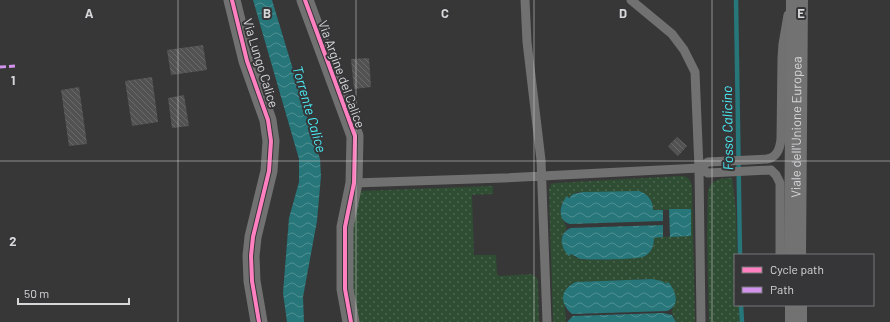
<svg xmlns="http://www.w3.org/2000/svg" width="890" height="322" viewBox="0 0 890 322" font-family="Barlow,sans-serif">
<defs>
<pattern id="grass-dots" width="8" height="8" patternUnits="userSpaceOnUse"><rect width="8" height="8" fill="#2e4d32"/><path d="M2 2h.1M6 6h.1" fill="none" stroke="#4c664f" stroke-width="1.8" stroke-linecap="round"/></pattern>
<pattern id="water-waves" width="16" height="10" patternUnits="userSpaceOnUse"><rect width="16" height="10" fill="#26767a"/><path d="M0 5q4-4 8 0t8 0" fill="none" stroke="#4f8f92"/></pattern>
<pattern id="building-back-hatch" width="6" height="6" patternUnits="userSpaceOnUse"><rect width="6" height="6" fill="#525253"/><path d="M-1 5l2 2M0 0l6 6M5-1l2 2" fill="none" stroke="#6a6a6b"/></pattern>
</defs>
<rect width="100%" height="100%" fill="#373738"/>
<path fill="url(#grass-dots)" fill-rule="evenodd" d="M 681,176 C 687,176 690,179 692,185 L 695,322 L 676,322 C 673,313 669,313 675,304 L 667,284 L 652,279 L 581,282 C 557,283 566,305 566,322 L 553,322 L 549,190 L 551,184 L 555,183 ZM 578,192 L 644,193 L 651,200 L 653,210 L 691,209 L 691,236 L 654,237 C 654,245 652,252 645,256 C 639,259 587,261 579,259 C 576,258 574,256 571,254 L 569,256 C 566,250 560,243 562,236 C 563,233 566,231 566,228 C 566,223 563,221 562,217 C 556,204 567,197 578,192 Z
M 732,178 L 736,210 L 737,255 L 735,255 L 735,305 L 739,305 L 740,322 L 709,322 L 707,238 L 708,191 C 711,179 722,178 732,178 Z
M 493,186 L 493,194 L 472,195 L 474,255 L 496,255 L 497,274 L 499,276 L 531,274 L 535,276 L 538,280 L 539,322 L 354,322 L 349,238 L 360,191 Z"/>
<path fill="url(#water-waves)" d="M 253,0 L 272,0 L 320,159 L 321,176 L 317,221 L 303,297 L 304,322 L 287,322 L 283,293 L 289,218 L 299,182 L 299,159 Z
M 639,191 C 648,194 653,200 653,210 L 663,210 L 663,221 L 570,224 C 556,220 560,204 567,196 L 569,198 L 573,194 L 583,192 Z
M 669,209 L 691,209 L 691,236 L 670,237 Z
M 663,225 L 663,237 L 654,238 C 654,245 652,252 645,256 C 638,260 590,260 580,259 L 571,254 L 569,256 C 561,249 557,233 571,228 Z
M 652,279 L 662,281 L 666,284 L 668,282 C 676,290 681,306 667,311 L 572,314 C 559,303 560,289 576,282 Z
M 663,313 L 672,315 L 676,322 L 567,322 L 573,316 Z"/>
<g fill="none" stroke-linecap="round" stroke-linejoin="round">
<path stroke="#26767a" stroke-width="4.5" d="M 736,0 L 740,255
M 741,305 L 742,322"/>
</g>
<path fill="url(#building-back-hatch)" d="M 203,45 L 207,70 L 171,75 L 167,50 Z
M 369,58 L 371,87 L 354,89 L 351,59 Z
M 152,77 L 158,122 L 132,126 L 125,81 Z
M 79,87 L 87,144 L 69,146 L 61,90 Z
M 184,95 L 189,126 L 172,128 L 168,98 Z
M 677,137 L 687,146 L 678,156 L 668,146 Z"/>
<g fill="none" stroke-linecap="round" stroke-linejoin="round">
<path stroke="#727171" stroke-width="9" d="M 525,0 L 527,42 L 541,160 L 547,322
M 631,0 L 672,34 L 684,50 L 695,72 L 699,168 L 701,322
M 699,168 L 708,162 L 767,159 C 777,157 780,149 781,139 L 782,58 L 783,44 L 788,15
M 354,183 L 503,178 L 699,168 L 708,173 L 771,170 L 776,175 L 780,183 L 780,255"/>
<path stroke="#727171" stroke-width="17" d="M 232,0 L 247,61 L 268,120 L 271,141 L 269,171 L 253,237 L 251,256 L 252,281 L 259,322
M 305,0 L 355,136 L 354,183 L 345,227 L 345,289 L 351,322"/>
<g stroke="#727273" stroke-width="22">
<path id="s1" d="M 795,255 L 797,0"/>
<path d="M 796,305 L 796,322"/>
</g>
<path stroke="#d193ec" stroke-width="3" stroke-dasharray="6 3" stroke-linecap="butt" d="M 0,67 L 16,66"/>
<defs>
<path id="cycleway" d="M 232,0 L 247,61 L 268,120 L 271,141 L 269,171 L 253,237 L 251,256 L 252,281 L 259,322
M 305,0 L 355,136 L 354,183 L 345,227 L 345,289 L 351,322"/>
</defs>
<use href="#cycleway" stroke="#363639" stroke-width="6"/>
<use href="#cycleway" stroke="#ff80c0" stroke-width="4"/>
</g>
<path fill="none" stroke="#d7d7d9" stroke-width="1" stroke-opacity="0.55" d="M 178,0 L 178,322M 356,0 L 356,322M 534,0 L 534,322M 712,0 L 712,322M 0,161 L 890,161"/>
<g text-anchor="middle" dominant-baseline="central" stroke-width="4" stroke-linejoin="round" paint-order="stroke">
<g font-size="13" fill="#d7d7d9" stroke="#363639">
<text transform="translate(261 63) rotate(73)">Via Lungo Calice</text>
<text transform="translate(342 74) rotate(70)">Via Argine del Calice</text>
<text stroke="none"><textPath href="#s1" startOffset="128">Viale dell'Unione Europea</textPath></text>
</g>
<g font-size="14" font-style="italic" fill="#4aecf4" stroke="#363639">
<text transform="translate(310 109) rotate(74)">Torrente Calice</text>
<text transform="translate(727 128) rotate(-91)">Fosso Calicino</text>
</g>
</g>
<g font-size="13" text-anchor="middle" font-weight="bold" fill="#d7d7d9" stroke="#363639" stroke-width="4" stroke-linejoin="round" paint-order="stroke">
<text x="89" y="18">A</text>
<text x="267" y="18">B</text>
<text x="445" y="18">C</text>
<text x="623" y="18">D</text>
<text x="801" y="18">E</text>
<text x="13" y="85">1</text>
<text x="13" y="246">2</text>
</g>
<rect x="734" y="254" width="140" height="52" fill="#363639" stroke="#767679"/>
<rect x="742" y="267" width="20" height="6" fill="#ff80c0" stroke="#767679"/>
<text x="770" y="274" font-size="12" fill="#d7d7d9">Cycle path</text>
<rect x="742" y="287" width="20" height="6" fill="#d193ec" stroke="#767679"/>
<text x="770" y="294" font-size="12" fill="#d7d7d9">Path</text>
<path d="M18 298v6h111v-6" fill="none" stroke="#d7d7d9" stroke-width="2"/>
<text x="24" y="298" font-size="12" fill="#d7d7d9" stroke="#363639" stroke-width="3" paint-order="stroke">50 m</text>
</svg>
